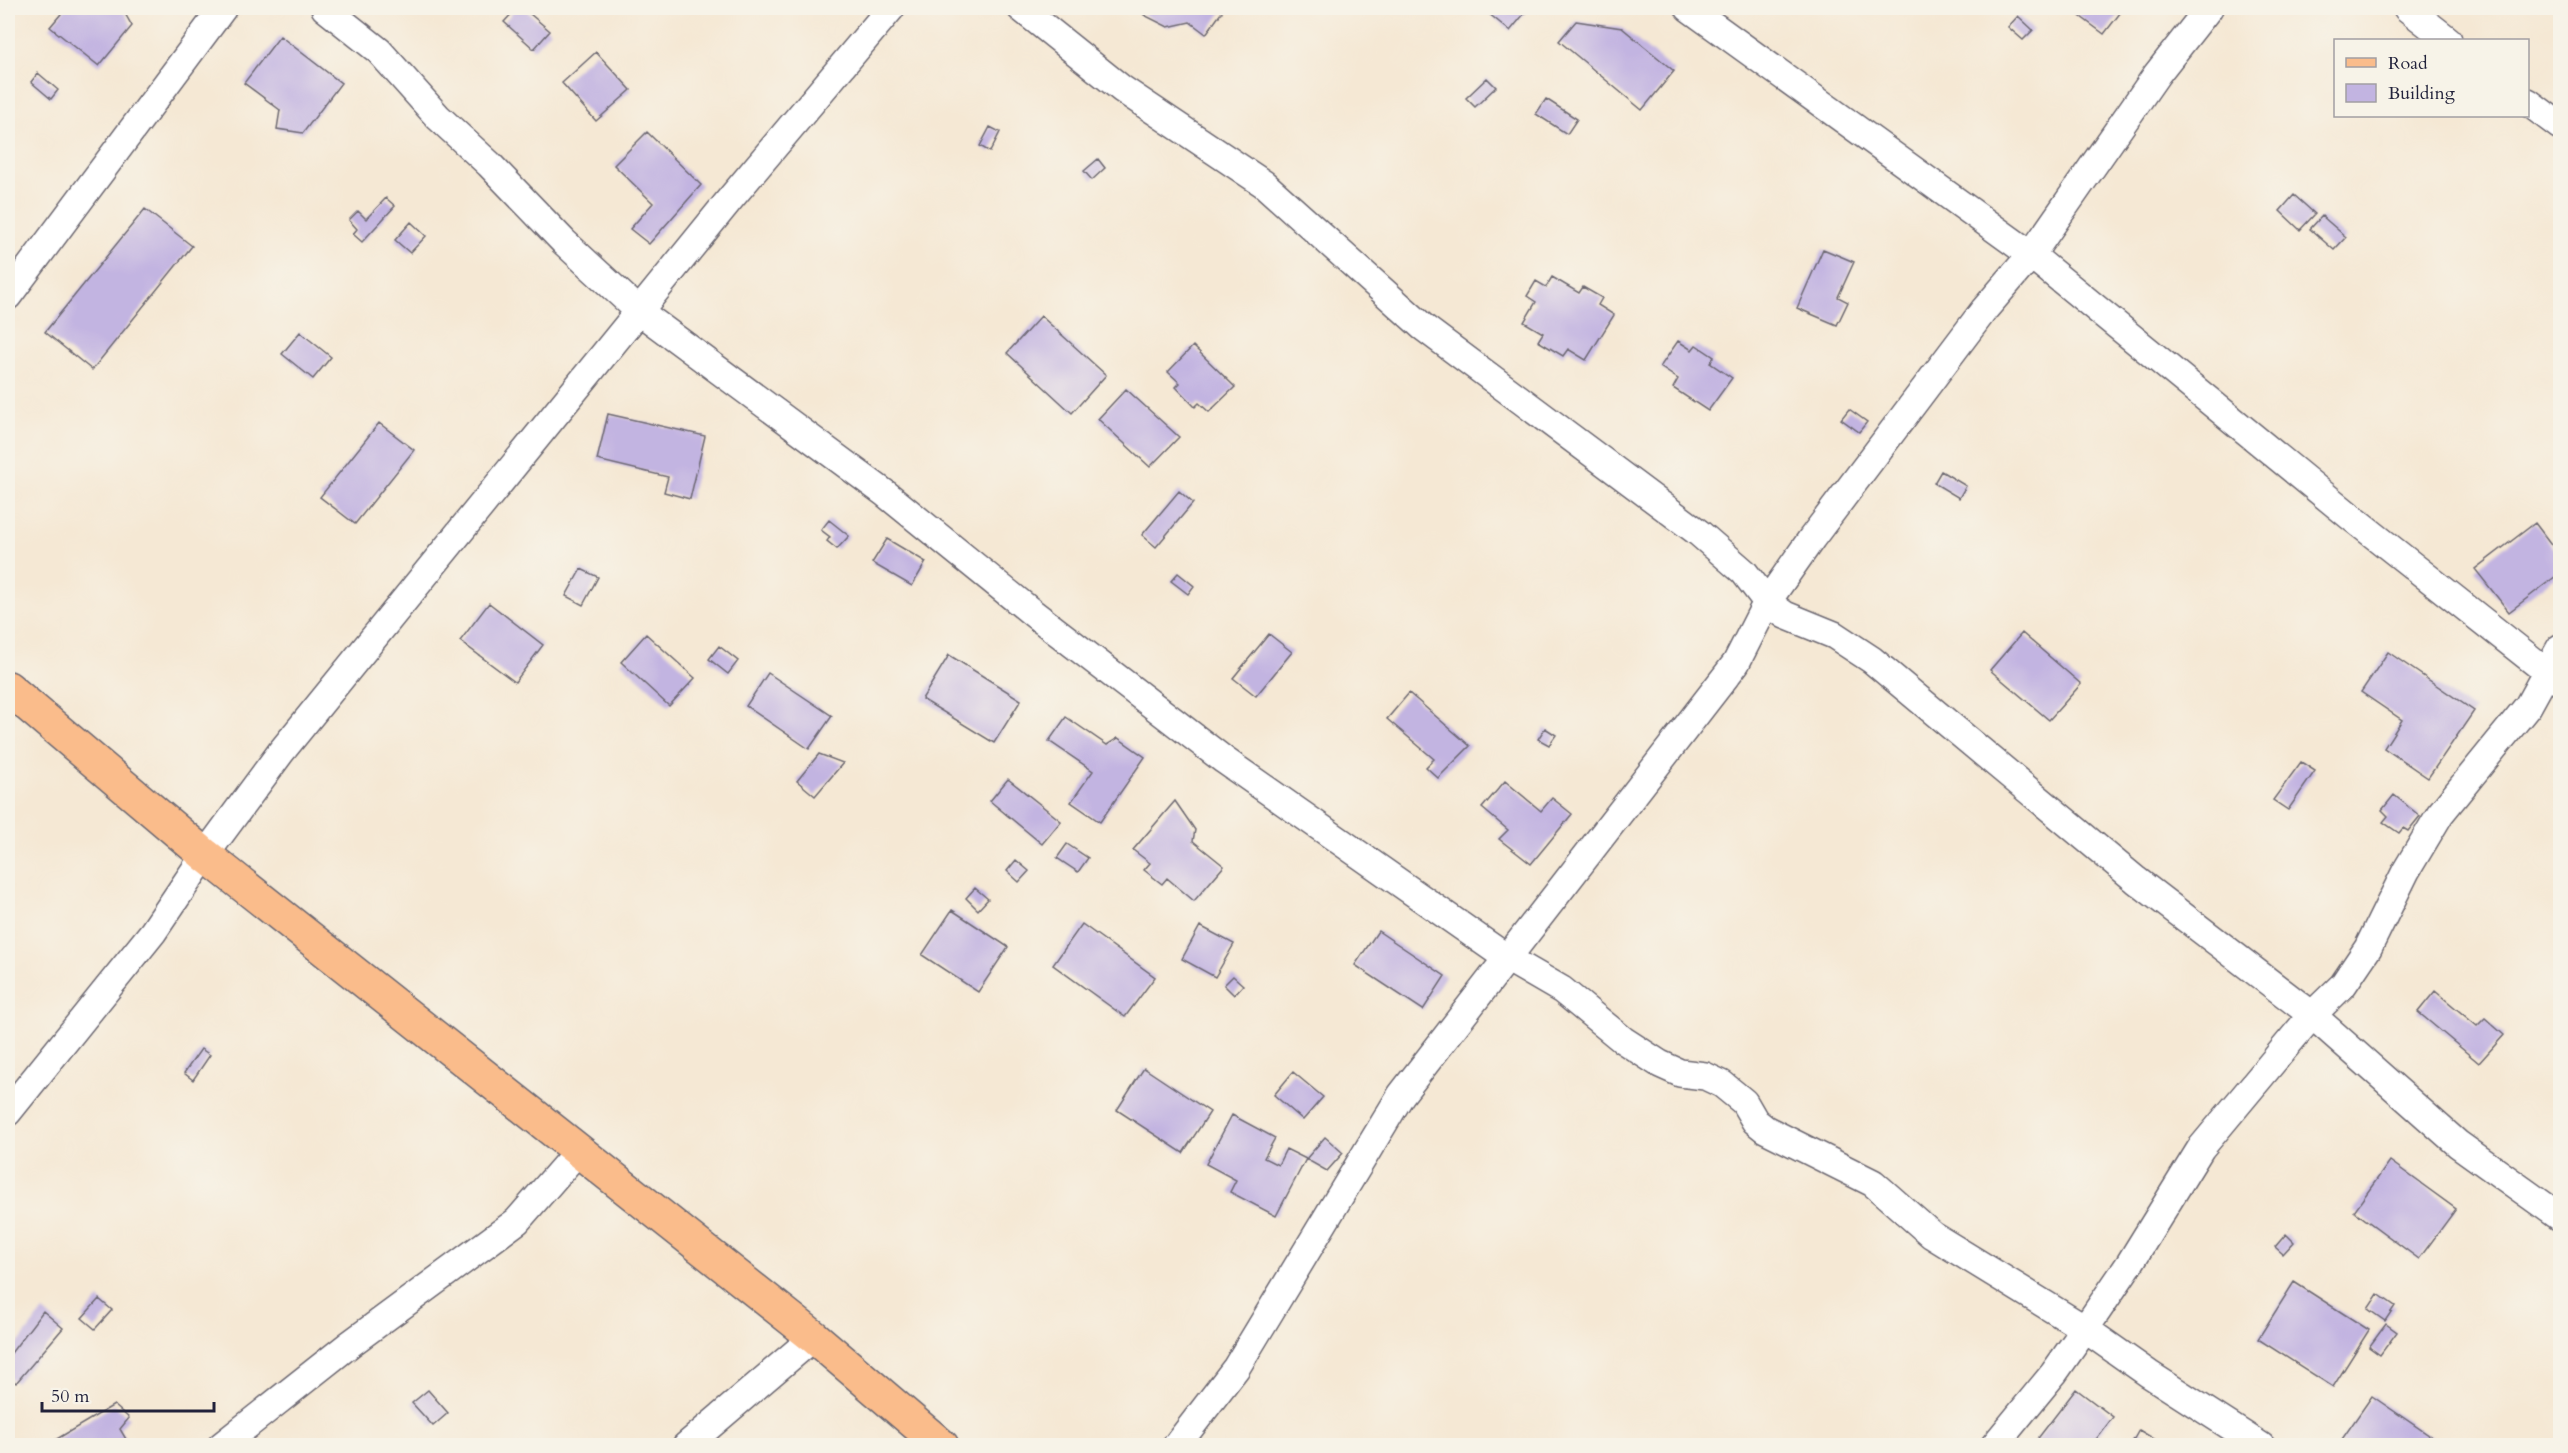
<svg xmlns="http://www.w3.org/2000/svg" width="2568" height="1453" viewBox="0 0 2568 1453" font-family="Cardo,serif">
<rect width="100%" height="100%" fill="#f7f3e8"/>
<filter id="ink" filterUnits="userSpaceOnUse"><feTurbulence type="fractalNoise" baseFrequency=".0167" numOctaves="2"/><feDisplacementMap in="SourceGraphic" scale="12" xChannelSelector="R" yChannelSelector="G"/><feConvolveMatrix kernelMatrix="1 2 1 2 8 2 1 2 1" color-interpolation-filters="sRGB"/></filter>
<filter id="wash" filterUnits="userSpaceOnUse"><feTurbulence type="fractalNoise" baseFrequency=".008" numOctaves="4" result="noise"/><feDisplacementMap in="SourceGraphic" scale="24" xChannelSelector="R" yChannelSelector="G"/><feGaussianBlur stdDeviation="1.35" result="paint"/><feColorMatrix in="noise" values="0 0 0 0 0 0 0 0 0 0 0 0 0 0 0 0 0 1.4 0 .05"/><feComposite in="paint" operator="in"/></filter>
<g filter="url(#wash)">
<rect width="100%" height="100%" fill="#f5e8d4"/>
<g id="blocks">
<path fill="#c2b4e1" d="M 66,8 L 126,8 L 123,10 L 132,26 L 99,66 L 50,27 Z
M 517,8 L 523,8 L 550,31 L 534,49 L 504,22 Z
M 1139,8 L 1223,8 L 1224,9 L 1206,34 L 1190,22 L 1168,27 L 1144,15 Z
M 1482,8 L 1529,8 L 1510,31 Z
M 2076,8 L 2124,8 L 2104,34 L 2073,11 Z
M 2018,16 L 2033,30 L 2023,40 L 2008,27 Z
M 1576,21 L 1622,28 L 1674,71 L 1642,110 L 1559,41 Z
M 280,36 L 341,83 L 303,133 L 277,129 L 280,110 L 244,83 Z
M 596,52 L 631,90 L 596,121 L 562,83 Z
M 38,73 L 58,90 L 51,99 L 31,82 Z
M 1487,78 L 1496,87 L 1475,107 L 1466,98 Z
M 1546,99 L 1577,119 L 1567,134 L 1536,114 Z
M 990,127 L 1000,132 L 990,152 L 980,146 Z
M 647,132 L 701,185 L 649,244 L 630,229 L 653,203 L 614,165 Z
M 1098,159 L 1105,168 L 1092,180 L 1084,171 Z
M 2294,195 L 2315,214 L 2300,230 L 2280,211 Z
M 386,198 L 395,206 L 362,242 L 353,234 L 357,229 L 349,220 L 358,211 L 366,219 Z
M 145,209 L 192,246 L 92,370 L 45,332 Z
M 2322,216 L 2346,237 L 2334,250 L 2310,229 Z
M 411,222 L 426,236 L 410,253 L 395,240 Z
M 1823,249 L 1854,262 L 1838,297 L 1848,302 L 1837,325 L 1797,308 Z
M 1552,277 L 1579,293 L 1583,287 L 1602,298 L 1598,305 L 1614,315 L 1586,360 L 1568,349 L 1563,356 L 1538,341 L 1543,333 L 1524,322 L 1536,302 L 1527,296 L 1536,281 L 1546,287 Z
M 1041,316 L 1106,375 L 1072,413 L 1007,353 Z
M 300,332 L 331,357 L 313,379 L 282,354 Z
M 1678,341 L 1692,350 L 1696,345 L 1714,357 L 1710,363 L 1732,378 L 1708,411 L 1673,388 L 1678,379 L 1660,367 Z
M 1193,346 L 1235,387 L 1209,412 L 1199,403 L 1195,407 L 1176,387 L 1180,383 L 1168,372 Z
M 1126,389 L 1179,437 L 1150,467 L 1098,419 Z
M 1849,409 L 1867,422 L 1859,432 L 1841,419 Z
M 608,414 L 705,436 L 690,499 L 664,492 L 668,477 L 597,460 Z
M 379,423 L 414,450 L 355,524 L 320,497 Z
M 1941,471 L 1966,486 L 1959,498 L 1934,483 Z
M 1179,491 L 1193,503 L 1156,547 L 1142,535 Z
M 829,520 L 849,536 L 837,549 L 827,541 L 830,537 L 821,530 Z
M 2535,523 L 2560,556 L 2560,573 L 2509,612 L 2475,569 Z
M 887,539 L 926,562 L 912,586 L 872,563 Z
M 581,569 L 598,577 L 583,605 L 566,596 Z
M 1178,573 L 1194,586 L 1188,594 L 1171,581 Z
M 489,603 L 543,645 L 515,682 L 460,641 Z
M 2022,633 L 2081,684 L 2049,720 L 1990,670 Z
M 646,634 L 695,678 L 669,706 L 621,662 Z
M 1269,634 L 1292,652 L 1256,696 L 1233,678 Z
M 719,646 L 738,661 L 728,674 L 709,659 Z
M 2388,652 L 2474,711 L 2428,778 L 2384,748 L 2402,720 L 2361,692 Z
M 949,655 L 1021,700 L 994,743 L 922,699 Z
M 768,673 L 832,716 L 809,749 L 746,706 Z
M 1409,693 L 1470,746 L 1438,778 L 1426,767 L 1434,759 L 1387,719 Z
M 1066,717 L 1107,745 L 1118,738 L 1145,757 L 1100,822 L 1071,802 L 1093,771 L 1049,741 Z
M 1545,728 L 1556,735 L 1549,745 L 1538,739 Z
M 819,754 L 843,763 L 815,796 L 797,781 Z
M 2301,762 L 2315,771 L 2288,810 L 2273,800 Z
M 1008,779 L 1061,821 L 1042,844 L 990,801 Z
M 1505,781 L 1541,811 L 1552,798 L 1572,814 L 1531,864 L 1499,839 L 1508,830 L 1482,808 Z
M 2394,795 L 2420,816 L 2408,831 L 2403,828 L 2399,833 L 2383,822 L 2388,816 L 2382,810 Z
M 1175,801 L 1195,830 L 1193,841 L 1224,866 L 1194,901 L 1167,878 L 1162,884 L 1144,870 L 1150,863 L 1133,850 Z
M 1067,844 L 1088,858 L 1078,872 L 1057,858 Z
M 1016,860 L 1029,871 L 1019,882 L 1007,871 Z
M 975,888 L 988,899 L 978,910 L 966,898 Z
M 952,910 L 1008,947 L 978,992 L 922,955 Z
M 1082,924 L 1155,977 L 1125,1017 L 1053,965 Z
M 1200,926 L 1234,944 L 1215,977 L 1182,959 Z
M 1378,931 L 1445,976 L 1423,1010 L 1355,965 Z
M 1233,976 L 1243,985 L 1234,995 L 1224,985 Z
M 2435,991 L 2477,1026 L 2485,1018 L 2504,1035 L 2479,1063 L 2418,1012 Z
M 201,1049 L 210,1055 L 193,1080 L 184,1073 Z
M 1144,1068 L 1210,1112 L 1183,1153 L 1117,1110 Z
M 1293,1072 L 1323,1097 L 1303,1120 L 1274,1095 Z
M 1232,1115 L 1275,1138 L 1264,1158 L 1278,1165 L 1286,1149 L 1306,1159 L 1325,1137 L 1343,1153 L 1327,1171 L 1306,1159 L 1276,1216 L 1230,1192 L 1236,1180 L 1206,1164 Z
M 2390,1161 L 2456,1209 L 2419,1259 L 2354,1211 Z
M 2286,1234 L 2294,1242 L 2283,1254 L 2275,1247 Z
M 2294,1282 L 2369,1330 L 2333,1387 L 2258,1339 Z
M 2378,1294 L 2395,1306 L 2385,1321 L 2368,1309 Z
M 99,1299 L 112,1310 L 95,1329 L 82,1318 Z
M 43,1311 L 63,1328 L 16,1383 L 8,1376 L 8,1357 Z
M 2386,1324 L 2397,1332 L 2380,1355 L 2369,1347 Z
M 2076,1389 L 2113,1417 L 2091,1446 L 2032,1446 Z
M 428,1390 L 448,1413 L 433,1426 L 412,1403 Z
M 2372,1396 L 2433,1438 L 2427,1446 L 2346,1446 L 2340,1442 Z
M 114,1405 L 129,1418 L 120,1429 L 130,1446 L 45,1446 Z
M 2139,1430 L 2166,1446 L 2130,1446 Z"/>
</g>
</g>
<g filter="url(#ink)">
<use href="#blocks" fill-opacity="0" stroke="#6c6771" stroke-width="1.5"/>
<g fill="none" stroke-linecap="round" stroke-linejoin="round">
<defs>
<path id="minor" d="M 325,8 L 379,51 L 438,117 L 489,164 L 564,242 L 640,312 L 886,494 L 1034,614 L 1224,760 L 1507,958 L 1562,990 L 1623,1040 L 1660,1064 L 1680,1073 L 1705,1076 L 1722,1084 L 1744,1102 L 1755,1121 L 1765,1129 L 1873,1183 L 1932,1235 L 2085,1329 L 2149,1374 L 2261,1446
M 1021,8 L 1122,89 L 1264,184 L 1423,327 L 1699,533 L 1744,572 L 1767,602 L 1785,615 L 1834,635 L 1872,660 L 2136,880 L 2312,1015 L 2458,1144 L 2560,1217
M 1689,8 L 2031,255 L 2351,517 L 2560,682
M 2407,8 L 2448,40
M 2528,102 L 2560,126
M 8,296 L 223,8
M 8,1112 L 153,932 L 205,855 L 281,752 L 731,198 L 891,8
M 221,1446 L 350,1344 L 517,1221 L 578,1151
M 686,1446 L 814,1337
M 1176,1446 L 1236,1368 L 1401,1095 L 1736,663 L 1767,602 L 1812,538 L 1984,310 L 2031,255 L 2157,74 L 2209,8
M 1994,1446 L 2054,1373 L 2085,1329 L 2130,1263 L 2201,1148 L 2312,1015 L 2343,985 L 2368,948 L 2406,871 L 2440,814 L 2528,706 L 2560,648"/>
<path id="primary" d="M 8,688 L 205,855 L 814,1337 L 942,1446"/>
</defs>
<use href="#minor" stroke="#6c6771" stroke-width="30"/>
<use href="#primary" stroke="#6c6771" stroke-width="36"/>
<use href="#minor" stroke="#fff" stroke-width="27"/>
<use href="#primary" stroke="#fabc8b" stroke-width="33"/>
</g>
</g>
<rect width="2568" height="1453" fill="none" stroke="#f7f3e8" stroke-width="30"/>
<rect x="2334" y="39" width="195" height="78" fill="#f7f3e8" stroke="#a29fa3" stroke-width="1.5"/>
<rect x="2346" y="58" width="30" height="9" fill="#fabc8b" stroke="#a29fa3" stroke-width="1.5"/>
<text x="2388" y="69" font-size="18" fill="#22223b">Road</text>
<rect x="2346" y="84" width="30" height="18" fill="#c2b4e1" stroke="#a29fa3" stroke-width="1.5"/>
<text x="2388" y="99" font-size="18" fill="#22223b">Building</text>
<path d="M42 1402v9h172v-9" fill="none" stroke="#22223b" stroke-width="3"/>
<text x="51" y="1402" font-size="18" fill="#22223b" stroke="#f7f3e8" stroke-width="4.5" paint-order="stroke">50 m</text>
</svg>
